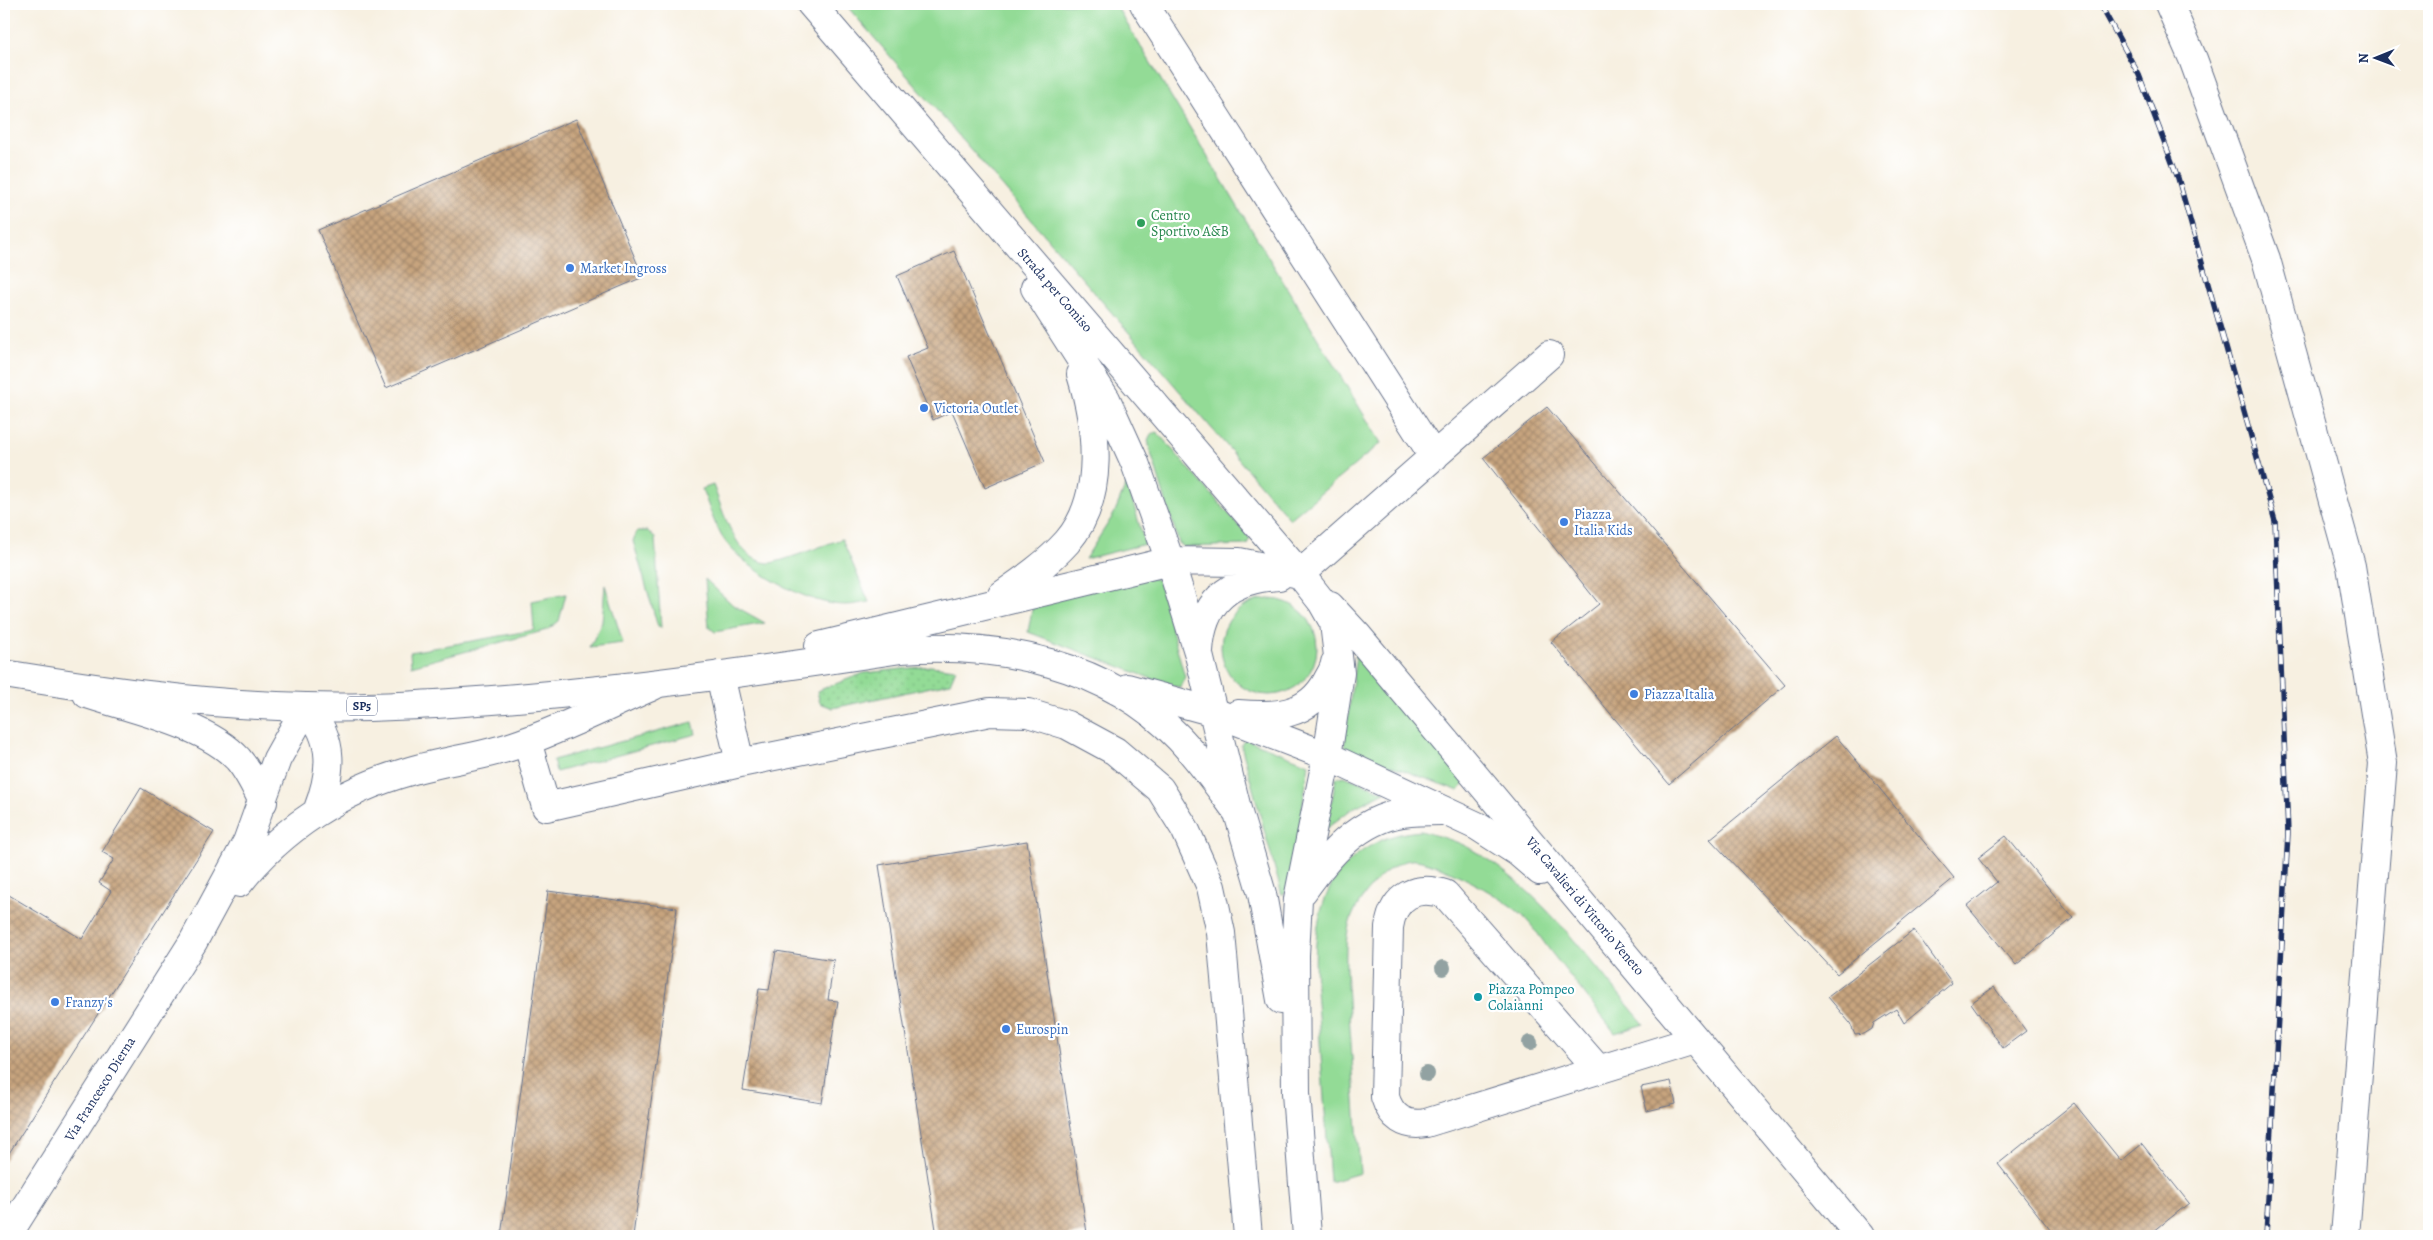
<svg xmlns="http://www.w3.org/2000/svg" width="2433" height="1240" viewBox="0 0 2433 1240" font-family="Alegreya,serif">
<defs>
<pattern id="grass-dots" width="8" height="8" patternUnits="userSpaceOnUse" patternTransform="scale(1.25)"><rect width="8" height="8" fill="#93db96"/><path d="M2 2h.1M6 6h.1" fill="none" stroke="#7ebc84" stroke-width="1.8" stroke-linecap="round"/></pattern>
<pattern id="building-cross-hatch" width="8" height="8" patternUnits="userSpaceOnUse" patternTransform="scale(1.25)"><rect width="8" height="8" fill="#c7a47e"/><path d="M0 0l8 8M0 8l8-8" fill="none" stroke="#a1866a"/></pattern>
</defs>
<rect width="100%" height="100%" fill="#fff"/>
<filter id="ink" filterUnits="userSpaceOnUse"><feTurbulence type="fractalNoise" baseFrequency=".02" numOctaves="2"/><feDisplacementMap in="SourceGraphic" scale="10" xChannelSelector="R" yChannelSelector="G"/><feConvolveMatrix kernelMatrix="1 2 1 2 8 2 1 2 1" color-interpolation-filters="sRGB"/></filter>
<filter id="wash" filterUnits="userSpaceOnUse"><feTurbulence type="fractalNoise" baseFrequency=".0096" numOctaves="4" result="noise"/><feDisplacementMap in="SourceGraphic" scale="20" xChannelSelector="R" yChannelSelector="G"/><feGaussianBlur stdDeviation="1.12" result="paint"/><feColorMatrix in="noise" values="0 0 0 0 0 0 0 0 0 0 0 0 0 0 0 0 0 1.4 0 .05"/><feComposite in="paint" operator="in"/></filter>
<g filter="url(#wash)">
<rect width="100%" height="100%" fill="#f7f0e1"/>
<path fill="url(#grass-dots)" stroke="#57857a" d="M 930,666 L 956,669 L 950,683 L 833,708 L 820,703 L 817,691 L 864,673 Z"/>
<path fill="#93db96" stroke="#57857a" d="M 845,4 L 1115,4 L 1381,443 L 1290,519 Z
M 1157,432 L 1250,538 L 1247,545 L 1184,547 L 1179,543 L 1150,450 L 1148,440 L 1151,434 Z
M 1127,482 L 1145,544 L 1085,559 L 1114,514 Z
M 713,485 C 723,510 735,560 768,563 C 777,564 829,543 842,539 L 869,602 C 861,603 853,605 846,605 C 809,606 739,567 721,535 C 713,521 708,504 702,489 Z
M 637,531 L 648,531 L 655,538 L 661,628 L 658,627 L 633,541 Z
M 1149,577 L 1158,580 L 1185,677 L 1180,687 L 1171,686 L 1028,632 L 1033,604 Z
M 705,579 L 733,605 L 765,623 L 715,632 L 709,627 Z
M 605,585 L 623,643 L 590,647 L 602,622 Z
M 566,594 L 559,621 L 547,630 L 411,666 L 410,652 L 534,630 L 532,601 Z
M1221 647a48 48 0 1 1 96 0a48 48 0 1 1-96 0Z
M 1356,655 L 1466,781 L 1459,791 L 1344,748 Z
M 693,722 L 696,734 L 556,772 L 553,760 Z
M 1245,739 L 1309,764 L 1290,888 L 1282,895 L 1241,745 Z
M 1344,776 L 1385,792 L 1353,808 L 1327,828 L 1336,778 Z
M 1421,831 C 1437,836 1456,840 1471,849 C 1541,889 1592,964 1644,1024 L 1615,1033 C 1594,1006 1572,979 1551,952 C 1542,940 1534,927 1523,916 C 1505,898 1442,863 1416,860 C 1404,858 1385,871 1377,880 C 1348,913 1345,927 1346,970 L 1360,1173 L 1330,1182 C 1327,1136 1323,1089 1320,1042 C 1316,978 1301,899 1358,854 C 1378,839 1396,833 1421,831 Z"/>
<g id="blocks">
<path fill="url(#building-cross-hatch)" d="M 576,119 L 643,277 L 386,388 L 318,230 Z
M 954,251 L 1045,462 L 985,488 L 952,411 L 933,420 L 906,357 L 928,348 L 897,276 Z
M 1547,407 L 1785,685 L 1669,784 L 1551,642 L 1599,604 L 1483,458 Z
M 1836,736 L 1954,878 L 1837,974 L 1710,839 Z
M 141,788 L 214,832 L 4,1161 L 4,892 L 82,939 L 111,891 L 99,883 L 114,859 L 102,852 Z
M 2006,836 L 2073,918 L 2016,965 L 1967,906 L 1997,882 L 1978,858 Z
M 1027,841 L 1087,1233 L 1065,1236 L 937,1236 L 879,865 Z
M 548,891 L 677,908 L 633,1236 L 501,1236 Z
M 1914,930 L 1952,983 L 1904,1023 L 1896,1009 L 1874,1023 L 1872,1029 L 1864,1034 L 1855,1035 L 1850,1023 L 1828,997 Z
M 776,951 L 834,960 L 828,1000 L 838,1001 L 822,1103 L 743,1090 L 759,989 L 769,990 Z
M 1994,987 L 2026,1031 L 2003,1048 L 1971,1003 Z
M 1671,1081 L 1676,1104 L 1647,1111 L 1641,1087 Z
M 2074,1103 L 2121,1161 L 2142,1144 L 2189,1203 L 2148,1236 L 2055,1236 L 1998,1164 Z"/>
</g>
</g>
<g filter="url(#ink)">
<use href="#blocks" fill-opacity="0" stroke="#68738c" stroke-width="1"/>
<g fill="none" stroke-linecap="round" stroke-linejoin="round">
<defs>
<path id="minor" d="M 1144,4 L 1434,457
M 2169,4 L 2193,59 L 2266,259 L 2351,566 L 2383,763 L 2345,1236
M 1300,574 L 1549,355
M 720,675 L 740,763
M 87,694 C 132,709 206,724 238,759 C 249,772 256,787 263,802
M 527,741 L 546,807 L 740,763 L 990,712 L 1028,713 L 1067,725 L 1115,751 L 1160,789 L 1185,829 L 1211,887 L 1221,933 L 1248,1236
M 239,883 C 282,828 342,790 410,771 C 444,761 480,757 513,746 C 561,730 607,706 653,686
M 1598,1069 L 1445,894 C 1416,885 1394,895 1389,927 L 1385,1097 C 1391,1117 1405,1127 1426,1123 L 1695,1040
M 7,1236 L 193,942 L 247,842 L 277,759 L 306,707 C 336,740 332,773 317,812"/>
<path id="major" d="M 811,4 L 1300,574 L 1322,602 L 1334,623 L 1340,673 L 1327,756 L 1298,899 L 1295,955 L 1296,1093 L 1307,1236
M 1035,288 L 1106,399 L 1135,463 L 1170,561 L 1199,655 L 1238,813 L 1262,894 L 1281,1000
M 1002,595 C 1025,579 1048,563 1067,542 C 1106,497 1097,426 1081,374
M 1330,606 L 1357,635 L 1860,1236
M 819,646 L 1170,561 L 1239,562 L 1300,574
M 1199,651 C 1202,600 1230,579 1279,576
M 4,674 C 103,690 204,705 306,707 C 372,709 439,704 505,699 C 638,688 770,669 901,649 C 1000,642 1108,664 1179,738 C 1201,761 1219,787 1238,813
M 1127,688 L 1214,712 L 1327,756 L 1477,826 L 1519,853 L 1540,871
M 1238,714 C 1274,717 1308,717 1327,681 C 1330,675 1334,670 1335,663
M 1303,891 C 1328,856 1357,820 1403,813 C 1415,811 1429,811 1441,811"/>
</defs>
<use href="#minor" stroke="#68738c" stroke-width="30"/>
<use href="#major" stroke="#68738c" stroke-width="30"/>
<use href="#minor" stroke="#fff" stroke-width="28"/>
<use href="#major" stroke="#fff" stroke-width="28"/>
<defs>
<path id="rail" d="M 2100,4 L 2139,75 L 2178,178 L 2275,521 L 2288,833 L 2266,1236"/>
</defs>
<use href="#rail" stroke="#1b2f5e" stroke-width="5.5"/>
<use href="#rail" stroke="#fff" stroke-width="4" stroke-dasharray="11" stroke-linecap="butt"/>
</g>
<g fill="#92a2a2">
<circle cx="1443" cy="968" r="8"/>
<circle cx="1530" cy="1043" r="8"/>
<circle cx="1427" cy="1074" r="8"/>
</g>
</g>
<circle fill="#2e9e5b" stroke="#fff" stroke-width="2" cx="1141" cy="223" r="5"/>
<g fill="#3f7fe0" stroke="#fff" stroke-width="2">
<circle cx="570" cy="268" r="5"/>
<circle cx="924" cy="408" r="5"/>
<circle cx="1564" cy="522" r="5"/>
<circle cx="1634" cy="694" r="5"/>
<circle cx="55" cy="1002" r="5"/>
<circle cx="1006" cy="1029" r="5"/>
</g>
<circle fill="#0f9aa8" stroke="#fff" stroke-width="2" cx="1478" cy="997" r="5"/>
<g text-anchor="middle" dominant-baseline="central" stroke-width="4.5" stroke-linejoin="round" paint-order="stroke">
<rect fill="#fff" stroke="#5f6d8e" stroke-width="1" x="347" y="696.5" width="30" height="19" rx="4"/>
<g font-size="12" font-weight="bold" fill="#1b2f5e">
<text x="362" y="706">SP5</text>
</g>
<g font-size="14" fill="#27864d" stroke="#fff" text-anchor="start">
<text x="1151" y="215">Centro<tspan x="1151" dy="16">Sportivo A&amp;B</tspan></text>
</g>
<g font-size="14" fill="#366cbe" stroke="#fff" text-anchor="start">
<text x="580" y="268">Market Ingross</text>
<text x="934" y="408">Victoria Outlet</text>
<text x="1574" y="514">Piazza<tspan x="1574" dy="16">Italia Kids</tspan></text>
<text x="1644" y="694">Piazza Italia</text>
<text x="65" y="1002">Franzy's</text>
<text x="1016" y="1029">Eurospin</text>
</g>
<g font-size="14" fill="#1b2f5e" stroke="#fff">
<text transform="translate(1055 290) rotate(49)">Strada per Comiso</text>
<text transform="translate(1585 906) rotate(50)">Via Cavalieri di Vittorio Veneto</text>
<text transform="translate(100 1089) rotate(-58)">Via Francesco Dierna</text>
</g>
<g font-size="14" fill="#0d838f" stroke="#fff" text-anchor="start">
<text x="1488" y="989">Piazza Pompeo<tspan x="1488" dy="16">Colaianni</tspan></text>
</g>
</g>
<rect width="2433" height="1240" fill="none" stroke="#fff" stroke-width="20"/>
<g transform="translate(2376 58) rotate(269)" stroke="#ffffff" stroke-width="4" paint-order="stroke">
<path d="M0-4L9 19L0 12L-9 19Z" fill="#1b2f5e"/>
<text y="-8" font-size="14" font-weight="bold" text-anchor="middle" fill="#1b2f5e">N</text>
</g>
</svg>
